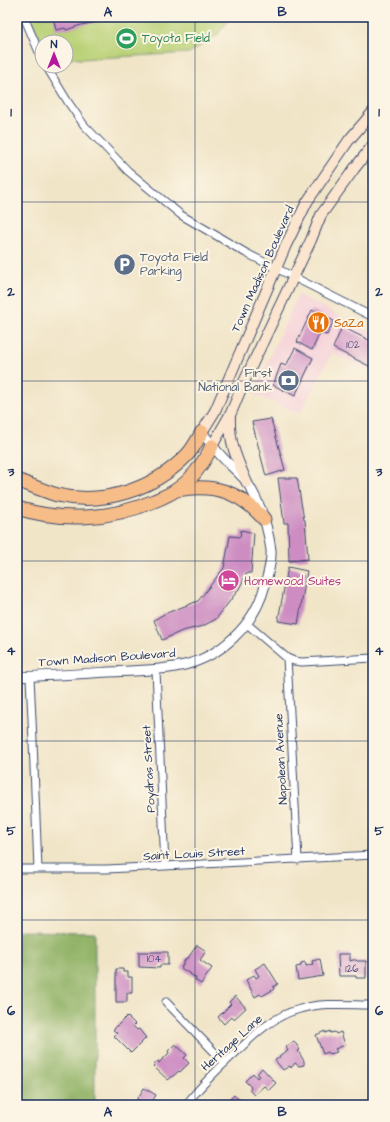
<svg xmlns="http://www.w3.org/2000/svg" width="390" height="1122" viewBox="0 0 390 1122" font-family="'Architects Daughter',sans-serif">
<rect width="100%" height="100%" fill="#fcf5e5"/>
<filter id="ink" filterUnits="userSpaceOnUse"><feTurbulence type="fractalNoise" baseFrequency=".025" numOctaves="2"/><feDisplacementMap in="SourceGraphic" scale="8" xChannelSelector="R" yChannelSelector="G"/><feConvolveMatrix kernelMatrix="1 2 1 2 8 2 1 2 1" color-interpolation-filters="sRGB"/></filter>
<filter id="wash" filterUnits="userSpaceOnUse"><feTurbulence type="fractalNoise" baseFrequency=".012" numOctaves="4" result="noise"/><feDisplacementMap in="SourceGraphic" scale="16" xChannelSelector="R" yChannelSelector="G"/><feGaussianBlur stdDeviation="0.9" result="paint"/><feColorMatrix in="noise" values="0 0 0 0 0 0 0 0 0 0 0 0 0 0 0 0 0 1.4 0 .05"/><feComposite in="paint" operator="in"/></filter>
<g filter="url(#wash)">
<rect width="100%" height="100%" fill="#f1e5c8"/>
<path fill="#f5cfd9" d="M 298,295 L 373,332 L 373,374 L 332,353 L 300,414 L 253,394 Z"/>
<path fill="#b9d176" stroke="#6a806a" d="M 31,17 L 231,17 L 217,35 L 189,53 L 80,59 L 66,57 L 66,42 L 43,42 L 38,34 Z"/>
<path fill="#92b367" stroke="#567162" d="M 17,931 L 95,932 L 95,1105 L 17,1105 Z"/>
<g id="blocks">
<path fill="#cd8dc3" d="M 53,17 L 109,17 L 109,20 L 81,25 L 66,30 L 65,28 L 56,30 Z
M 312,310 L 334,321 L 327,335 L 320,333 L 312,350 L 297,342 Z
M 342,327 L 373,342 L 373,368 L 333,348 Z
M 295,348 L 313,358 L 295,396 L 273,385 L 281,364 L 286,366 Z
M 271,419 L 285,470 L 266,476 L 252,422 Z
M 278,478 L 297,478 L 304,520 L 305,520 L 308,559 L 289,561 L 288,523 L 284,523 Z
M 241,530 L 254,533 L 251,573 L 247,573 L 239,589 L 216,619 L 203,626 L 182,631 L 162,640 L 154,620 L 164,614 L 198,601 L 224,568 L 230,536 L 240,537 Z
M 288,567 L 307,571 L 298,624 L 278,621 Z
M 197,945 L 206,951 L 200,960 L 212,968 L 201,984 L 195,980 L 196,978 L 181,968 L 186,958 L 188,958 Z
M 139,952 L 168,952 L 168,965 L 160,965 L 160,968 L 139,967 Z
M 338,954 L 350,954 L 350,961 L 353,960 L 356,960 L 357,961 L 366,961 L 366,978 L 356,978 L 356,976 L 339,976 Z
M 320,959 L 323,976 L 298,980 L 296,967 L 301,966 L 301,963 L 305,962 L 306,966 L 313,964 L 312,961 Z
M 265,963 L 278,984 L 273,987 L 274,989 L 262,996 L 260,994 L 255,997 L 246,980 L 254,975 L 256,978 L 259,976 L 255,969 Z
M 116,969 L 123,969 L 123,972 L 128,972 L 128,977 L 132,977 L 132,993 L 127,993 L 127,1002 L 116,1002 Z
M 235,996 L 246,1008 L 234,1019 L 231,1017 L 224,1024 L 218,1017 L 231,1004 L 229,1002 Z
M 127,1016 L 135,1024 L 133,1026 L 137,1030 L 139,1029 L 146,1038 L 131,1053 L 114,1036 L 117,1033 L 113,1030 Z
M 325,1031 L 325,1033 L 330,1031 L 330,1033 L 335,1032 L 336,1034 L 341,1032 L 345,1045 L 335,1049 L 337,1052 L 330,1054 L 328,1052 L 323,1054 L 316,1035 Z
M 294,1041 L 300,1050 L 298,1051 L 304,1061 L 304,1065 L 299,1066 L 295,1063 L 291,1068 L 290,1066 L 283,1070 L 275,1060 L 279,1058 L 280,1055 L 288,1051 L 286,1047 Z
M 175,1044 L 187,1055 L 184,1058 L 189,1063 L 180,1072 L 179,1071 L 168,1080 L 153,1066 L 158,1061 L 159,1063 L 169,1053 L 168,1051 Z
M 262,1068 L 276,1083 L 269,1090 L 264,1086 L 254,1095 L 250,1091 L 250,1089 L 251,1087 L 245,1081 L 253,1073 L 257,1078 L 259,1076 L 257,1074 Z
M 144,1088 L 156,1095 L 150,1105 L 135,1105 L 137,1102 L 136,1101 Z
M 234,1095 L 244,1105 L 224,1105 L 223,1102 L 226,1099 L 228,1101 Z"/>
</g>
</g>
<g filter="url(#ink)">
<use href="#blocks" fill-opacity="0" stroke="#3b4a6e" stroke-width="1"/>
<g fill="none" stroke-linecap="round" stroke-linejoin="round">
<defs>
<path id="minor" d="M 24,17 L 42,59
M 46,66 L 68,102 L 84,125 L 128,171 L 181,215 L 246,253 L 373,317
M 247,624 L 287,658 L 294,661 L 302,662 L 373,658
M 287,658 L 298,860
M 156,670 L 165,866
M 30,677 L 33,741 L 38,869
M 17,869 L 107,869 L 373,855
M 166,1002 L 225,1063
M 186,1105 C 199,1087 216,1071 232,1056 C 252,1037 272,1016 300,1009 C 323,1002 349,1005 373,1005"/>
<path id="tertiary" d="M 17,677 C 47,676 77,674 108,672 C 132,671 156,671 180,666 C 220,658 255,625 265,585 C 268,574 272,561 271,550 C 268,528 260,503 248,484 C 243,476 234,469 227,462 C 218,453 210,443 202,432"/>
<path id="secondary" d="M 230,417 C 229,444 237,459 247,483
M 202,432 L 215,411 L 286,245 L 307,202 L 349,140 L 373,112
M 212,446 L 231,413 L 243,384 L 311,240 L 321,215 L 354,169 L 373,145"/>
<path id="motorway" d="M 17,480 C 30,485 44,491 57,495 C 104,506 154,489 187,455 C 193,449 198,439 202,432
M 177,490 C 213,483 239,491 264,519
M 17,508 C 62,522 111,520 154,501 C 161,498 169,495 176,490 C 192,480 204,462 212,446"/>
</defs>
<use href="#minor" stroke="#3b4a6e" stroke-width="9"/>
<use href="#tertiary" stroke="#3b4a6e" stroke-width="11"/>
<use href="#secondary" stroke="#3b4a6e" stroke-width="12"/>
<use href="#motorway" stroke="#3b4a6e" stroke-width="15"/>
<use href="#minor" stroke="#fff" stroke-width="7"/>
<use href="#tertiary" stroke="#fff" stroke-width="9"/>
<use href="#secondary" stroke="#fce5cf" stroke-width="10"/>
<use href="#motorway" stroke="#f7bd88" stroke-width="13"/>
</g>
</g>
<path fill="none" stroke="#1b2f5e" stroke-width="1" stroke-opacity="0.55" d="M 195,17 L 195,1105M 17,202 L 373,202M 17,381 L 373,381M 17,561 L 373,561M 17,741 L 373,741M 17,920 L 373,920"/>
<defs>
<symbol id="stadium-disc" viewBox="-11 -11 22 22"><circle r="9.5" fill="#2e9e5b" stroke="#fcf5e5"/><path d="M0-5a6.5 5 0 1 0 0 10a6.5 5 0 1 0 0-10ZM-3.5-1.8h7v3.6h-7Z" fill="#fff"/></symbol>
<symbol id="parking-disc" viewBox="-11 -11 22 22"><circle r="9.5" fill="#5c6f8a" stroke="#fcf5e5"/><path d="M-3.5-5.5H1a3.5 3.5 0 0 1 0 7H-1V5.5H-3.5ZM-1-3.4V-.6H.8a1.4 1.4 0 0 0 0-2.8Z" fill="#fff"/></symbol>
<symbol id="restaurant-disc" viewBox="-11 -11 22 22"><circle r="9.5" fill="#e8710a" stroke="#fcf5e5"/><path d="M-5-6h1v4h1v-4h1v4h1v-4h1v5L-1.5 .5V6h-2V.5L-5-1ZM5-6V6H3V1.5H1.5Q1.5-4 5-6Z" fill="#fff"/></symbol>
<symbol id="bank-disc" viewBox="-11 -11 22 22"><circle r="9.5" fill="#5c6f8a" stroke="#fcf5e5"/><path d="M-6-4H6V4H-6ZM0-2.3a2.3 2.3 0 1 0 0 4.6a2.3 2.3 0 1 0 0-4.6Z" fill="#fff"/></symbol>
<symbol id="hotel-disc" viewBox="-11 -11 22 22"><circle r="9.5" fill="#d1479c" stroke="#fcf5e5"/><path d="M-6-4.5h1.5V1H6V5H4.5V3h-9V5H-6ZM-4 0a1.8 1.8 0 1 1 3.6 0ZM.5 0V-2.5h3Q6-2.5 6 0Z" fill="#fff"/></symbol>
</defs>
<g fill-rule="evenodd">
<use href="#stadium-disc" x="114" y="26" width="25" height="25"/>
<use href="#parking-disc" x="112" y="252" width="25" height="25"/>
<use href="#restaurant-disc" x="306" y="310" width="25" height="25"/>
<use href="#bank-disc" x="276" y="368" width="25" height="25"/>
<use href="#hotel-disc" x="216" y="568" width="25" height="25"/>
</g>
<g text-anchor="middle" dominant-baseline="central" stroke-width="4" stroke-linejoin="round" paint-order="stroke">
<g font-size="10" fill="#484677">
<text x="353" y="345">102</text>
<text x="154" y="959">104</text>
<text x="352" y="969">126</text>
</g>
<g font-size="12" fill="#27864d" stroke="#fcf5e5" text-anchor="start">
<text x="142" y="38">Toyota Field</text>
</g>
<g font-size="12" fill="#4e5e75" stroke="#fcf5e5" text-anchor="start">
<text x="140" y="257">Toyota Field<tspan x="140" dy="14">Parking</tspan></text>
<text x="272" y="373" text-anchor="end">First<tspan x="272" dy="14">National Bank</tspan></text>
</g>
<g font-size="12" fill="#1b2f5e" stroke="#fcf5e5">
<text transform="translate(263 269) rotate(-66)">Town Madison Boulevard</text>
<text transform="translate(107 658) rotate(-4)">Town Madison Boulevard</text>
<text transform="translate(281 759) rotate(-93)">Napolean Avenue</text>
<text transform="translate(149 769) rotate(-93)">Poydras Street</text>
<text transform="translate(194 854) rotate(-3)">Saint Louis Street</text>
<text transform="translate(232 1043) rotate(-42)">Heritage Lane</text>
</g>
<g font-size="12" fill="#c56008" stroke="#fcf5e5" text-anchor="start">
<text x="334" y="323">SaZa</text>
</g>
<g font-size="12" fill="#b23c85" stroke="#fcf5e5" text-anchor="start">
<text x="244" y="581">Homewood Suites</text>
</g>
</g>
<rect width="390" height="1122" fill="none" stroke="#fcf5e5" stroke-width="44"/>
<g transform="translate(54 54)"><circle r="19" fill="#fcf5e5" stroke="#a2a6af"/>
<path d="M0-3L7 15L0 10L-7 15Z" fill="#b5179e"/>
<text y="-6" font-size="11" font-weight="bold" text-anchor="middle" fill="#1b2f5e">N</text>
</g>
<rect x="22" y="22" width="346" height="1078" fill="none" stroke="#1b2f5e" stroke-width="1.5"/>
<g font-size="13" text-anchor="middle" font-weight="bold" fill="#1b2f5e">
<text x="108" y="16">A</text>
<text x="282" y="16">B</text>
<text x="11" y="116">1</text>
<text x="379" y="116">1</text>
<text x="11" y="296">2</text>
<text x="379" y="296">2</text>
<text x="11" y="476">3</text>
<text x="379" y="476">3</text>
<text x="11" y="655">4</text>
<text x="379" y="655">4</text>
<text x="11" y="835">5</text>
<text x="379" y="835">5</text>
<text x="11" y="1015">6</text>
<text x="379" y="1015">6</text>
<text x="108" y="1116">A</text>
<text x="282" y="1116">B</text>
</g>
</svg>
